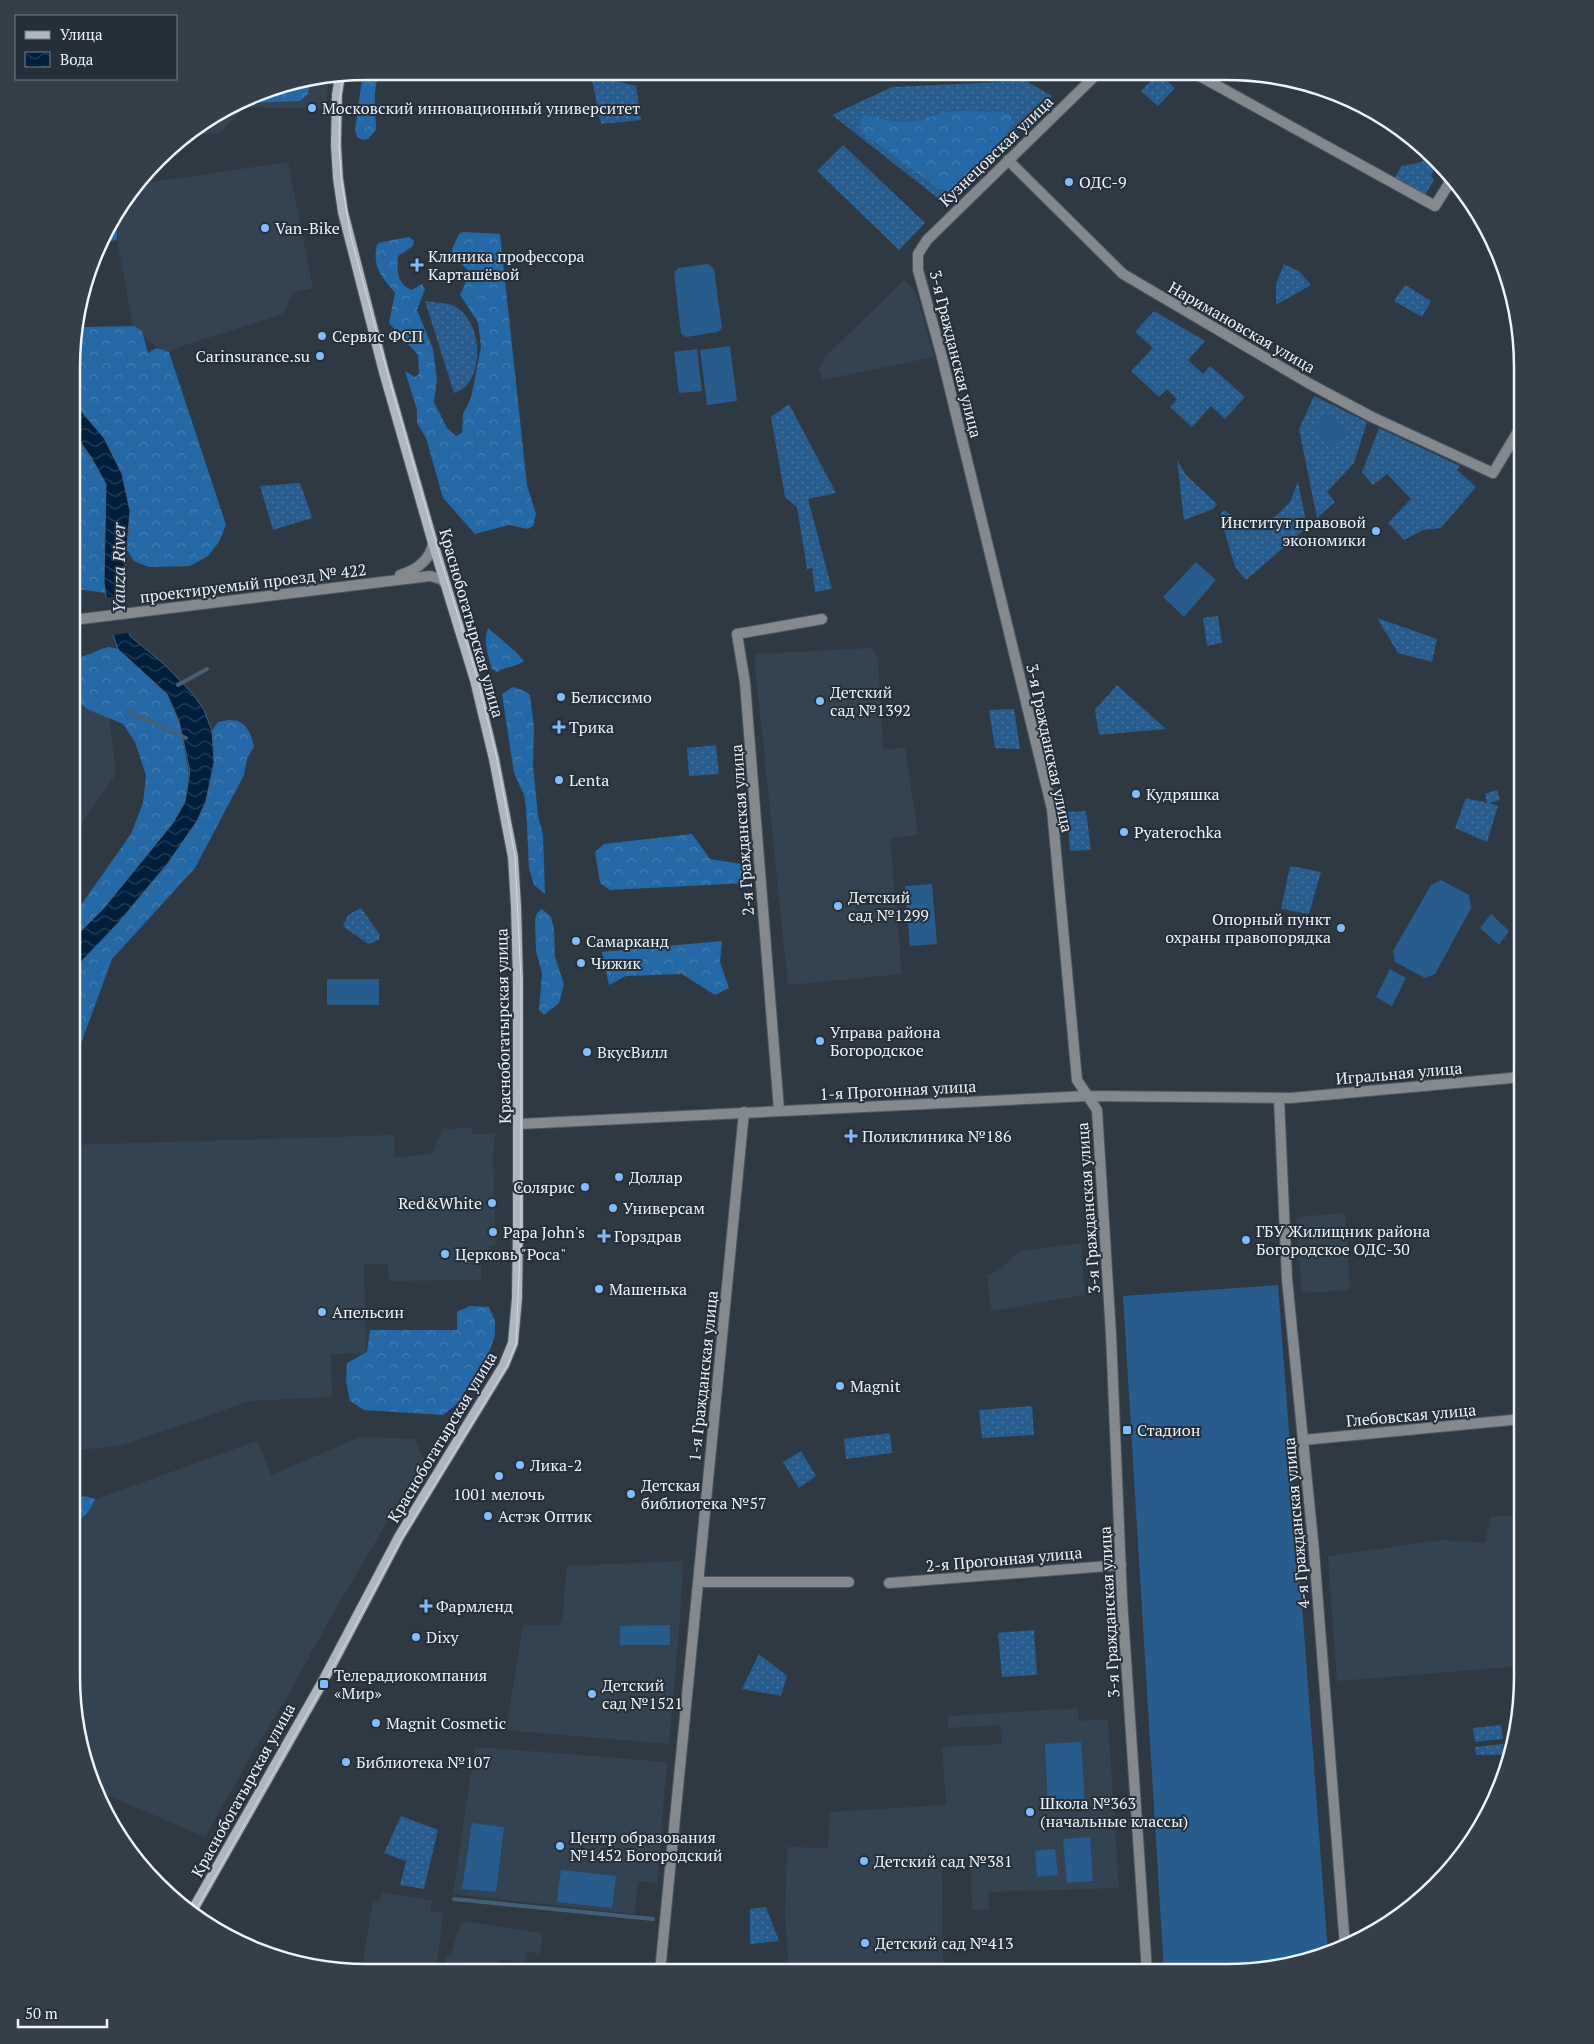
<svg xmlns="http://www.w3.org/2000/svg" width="1594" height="2044" viewBox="0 0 1594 2044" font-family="'PT Serif',serif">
<defs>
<pattern id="grass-dots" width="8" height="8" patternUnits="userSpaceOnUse" patternTransform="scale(1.25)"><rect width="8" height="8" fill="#275c8d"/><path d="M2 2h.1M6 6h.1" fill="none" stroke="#47749e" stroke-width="1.8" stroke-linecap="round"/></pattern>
<pattern id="forest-crowns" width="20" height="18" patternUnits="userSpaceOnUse" patternTransform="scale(1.25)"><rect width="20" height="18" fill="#2468a5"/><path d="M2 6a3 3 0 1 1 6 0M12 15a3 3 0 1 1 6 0" fill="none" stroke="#447eb2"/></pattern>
<pattern id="water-waves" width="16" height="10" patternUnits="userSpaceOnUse" patternTransform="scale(1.25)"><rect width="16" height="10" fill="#001f3d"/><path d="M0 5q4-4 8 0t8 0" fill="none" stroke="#26405a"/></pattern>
</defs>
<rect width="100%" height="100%" fill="#2f3944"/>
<path fill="#344352" d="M 329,77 L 326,109 L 245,107 L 221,132 L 186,137 L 272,87 Z
M 288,162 L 313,288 L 297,292 L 289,299 L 287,308 L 280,315 L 182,346 L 169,352 L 157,348 L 134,326 L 132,320 L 118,245 L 117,211 L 139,184 Z
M 904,280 L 916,292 L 934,357 L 823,380 L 819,369 L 825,357 Z
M 872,648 L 878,660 L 883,749 L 905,748 L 918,834 L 890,839 L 902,974 L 788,985 L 754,654 Z
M 73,667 L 105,685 L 116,774 L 85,818 L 73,846 Z
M 472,1128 L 472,1134 L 495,1134 L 493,1157 L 496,1245 L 489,1246 L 490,1261 L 481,1261 L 481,1280 L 389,1281 L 388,1263 L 364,1265 L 366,1353 L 331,1354 L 332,1397 L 250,1401 L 123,1445 L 72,1451 L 72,1140 L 74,1145 L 394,1135 L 394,1158 L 432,1154 L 443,1129 Z
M 1345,1213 L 1350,1290 L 1302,1293 L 1296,1217 Z
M 1081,1243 L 1085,1295 L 991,1311 L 987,1275 L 1000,1270 L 1019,1251 Z
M 361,1437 L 415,1439 L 424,1460 L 336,1608 L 287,1697 L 251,1756 L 205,1837 L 96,1790 L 81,1754 L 71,1677 L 72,1508 L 257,1441 L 271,1475 Z
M 1522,1515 L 1522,1666 L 1337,1681 L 1328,1556 L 1441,1540 L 1485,1543 L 1490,1517 Z
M 683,1561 L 680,1618 L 669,1744 L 506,1730 L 523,1625 L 559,1625 L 562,1621 L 567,1566 Z
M 1078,1708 L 1079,1721 L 1108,1719 L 1119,1888 L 988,1892 L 989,1909 L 972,1910 L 970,1858 L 942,1858 L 943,1972 L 789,1972 L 785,1914 L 787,1847 L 828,1848 L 830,1812 L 946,1805 L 942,1747 L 1002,1744 L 1000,1725 L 948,1728 L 948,1716 Z
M 475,1747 L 667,1762 L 657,1883 L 638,1881 L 634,1914 L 453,1894 Z
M 382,1893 L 432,1900 L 430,1911 L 443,1913 L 436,1972 L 361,1972 L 373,1901 L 379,1903 Z
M 461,1921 L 543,1933 L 540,1954 L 527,1951 L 524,1963 L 499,1959 L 492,1972 L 443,1972 L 447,1955 L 451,1955 Z"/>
<path fill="url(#grass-dots)" d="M 1157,74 L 1159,74 L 1175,88 L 1158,106 L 1141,91 Z
M 591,75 L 636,86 L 641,120 L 601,124 Z
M 1026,81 L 1052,96 L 944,203 L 832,115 L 892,87 Z
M 843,145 L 925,223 L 899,250 L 817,171 Z
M 1428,153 L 1438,162 L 1431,175 L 1434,180 L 1425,195 L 1395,178 L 1401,166 L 1422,162 Z
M 1284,264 L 1299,271 L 1311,285 L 1276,305 L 1276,284 Z
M 1405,285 L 1431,301 L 1422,317 L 1394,301 Z
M 425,301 C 434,303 448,302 456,307 C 480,322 484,363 467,385 C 464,389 458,391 454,393 Z
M 1154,311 L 1205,341 L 1188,360 L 1203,374 L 1210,366 L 1245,397 L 1225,419 L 1211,406 L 1192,427 L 1170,407 L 1177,399 L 1167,389 L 1159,397 L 1131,371 L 1153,348 L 1135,332 Z
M 1314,396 L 1367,422 L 1354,463 L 1327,492 L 1335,502 L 1317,518 L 1299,429 Z
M 789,404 L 836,493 L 808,499 L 832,589 L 815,592 L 812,568 L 807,569 L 797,507 L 785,497 L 771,417 Z
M 1379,428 L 1460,466 L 1457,470 L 1476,487 L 1441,528 L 1423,530 L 1404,540 L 1388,523 L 1411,499 L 1387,474 L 1373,485 L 1362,472 Z
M 1177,460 L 1186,475 L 1217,504 L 1213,509 L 1184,520 Z
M 1298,481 L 1307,527 L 1246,580 L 1235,567 L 1220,515 L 1224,510 L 1241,522 L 1263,524 L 1278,514 L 1290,502 Z
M 300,483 L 312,518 L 273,530 L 260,486 Z
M 1218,616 L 1222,643 L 1207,646 L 1203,618 Z
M 1377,618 L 1437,639 L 1432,662 L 1398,653 Z
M 1117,685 L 1166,729 L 1099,735 L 1095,710 Z
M 1014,709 L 1020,749 L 995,748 L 989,710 Z
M 716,745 L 719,774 L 689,776 L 687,748 Z
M 1497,790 L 1500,800 L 1489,803 L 1498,806 L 1487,842 L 1455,828 L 1466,798 L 1487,803 L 1485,794 Z
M 1086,811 L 1091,850 L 1070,851 L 1067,812 Z
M 1290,866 L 1321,872 L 1309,914 L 1281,909 Z
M 361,908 L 380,935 L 379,940 L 368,944 L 343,926 L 348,915 Z
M 1032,1406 L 1034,1435 L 982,1438 L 979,1410 Z
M 890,1433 L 892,1453 L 846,1459 L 844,1439 Z
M 801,1451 L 816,1476 L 799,1488 L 783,1462 Z
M 1034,1630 L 1037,1675 L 1002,1677 L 998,1633 Z
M 759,1654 L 787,1676 L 781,1696 L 742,1689 Z
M 1501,1725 L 1503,1739 L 1475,1742 L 1473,1728 Z
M 1503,1744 L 1504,1755 L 1476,1755 L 1475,1747 Z
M 401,1816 L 438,1830 L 424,1889 L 400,1885 L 406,1861 L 384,1853 Z
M 766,1907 L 779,1941 L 750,1944 L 750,1909 Z"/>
<path fill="url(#forest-crowns)" d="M 382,71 C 371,85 376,113 376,130 L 368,139 L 362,140 L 357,137 L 355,130 L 363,72 Z
M 310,81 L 308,94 L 300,101 L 251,103 L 227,117 L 221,116 L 272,87 Z
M 966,111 L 1010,113 C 1016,124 1004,139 997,147 C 988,156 959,189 948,191 C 939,193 879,143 865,135 C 859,128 858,122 865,115 L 894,122 L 913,122 L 948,112 Z
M 117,211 L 117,240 L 103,242 L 111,219 Z
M 464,232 L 500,234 L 527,485 L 536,514 L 533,526 L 528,529 L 509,525 L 475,534 L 443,498 L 426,438 L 417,423 L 417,410 L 405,371 L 415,377 L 419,374 L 418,355 L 389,323 L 395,293 C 381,276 372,267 377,244 L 382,242 L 409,237 L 414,241 L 413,246 L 398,256 C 397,270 396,284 412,290 L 422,284 L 425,289 L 417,310 L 433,349 L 437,379 L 434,402 L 447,428 L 456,436 L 462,433 L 463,414 L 471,398 L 481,347 L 478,322 L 460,295 L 470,272 L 452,255 L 452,249 L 459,234 Z
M 76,321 L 82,327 L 134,326 L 142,331 L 148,353 L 157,348 L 169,352 L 226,525 L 219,542 L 208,556 L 190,566 L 149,567 L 134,561 L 127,550 L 130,511 L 104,438 L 74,403 L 74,328 Z
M 74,433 L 91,457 L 106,484 L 106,593 L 76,589 L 73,585 Z
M 488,628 L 516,652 L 524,661 C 514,668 507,666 497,672 L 492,669 C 488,656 483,641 488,628 Z
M 109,647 L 118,649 L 167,694 L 179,721 L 189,774 L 185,802 L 173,823 L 104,908 L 73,939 L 73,904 L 81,905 L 131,834 L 143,803 L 146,775 L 135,742 L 123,724 L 87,709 L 73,697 L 73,659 C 86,657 96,650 109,647 Z
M 513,687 L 525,691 L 530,695 L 534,727 L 533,765 L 538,816 L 543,835 L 545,894 L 534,885 L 529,868 L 526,807 L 524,795 L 514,773 L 502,694 Z
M 229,720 C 246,720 250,731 254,746 L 247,759 L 244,775 L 195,868 L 112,959 L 72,1068 L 73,970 L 118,923 L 168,863 L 197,821 L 206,801 L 214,762 L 212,731 L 218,722 Z
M 692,834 L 710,859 L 741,864 L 746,883 L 610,890 L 600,883 L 595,852 L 604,844 Z
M 542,909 L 551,917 L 554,929 L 555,957 L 564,984 L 559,1003 L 544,1015 L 539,1010 L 542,973 L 536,951 L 535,920 L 537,913 Z
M 722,941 L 720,962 L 729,988 L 715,995 L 682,974 L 626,976 L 609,985 L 602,952 Z
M 470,1306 L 489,1307 L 495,1321 L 495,1335 L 490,1350 L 458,1403 L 443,1415 L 364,1410 L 350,1401 L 346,1381 L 347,1363 L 367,1352 L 370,1330 L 457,1330 L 457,1312 Z
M 84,1496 L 95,1499 C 91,1510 84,1520 72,1522 L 72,1501 Z"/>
<path fill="#275c8d" d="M 708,264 L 714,269 L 722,328 L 718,332 L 686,337 L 681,334 L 674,273 L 678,268 Z
M 730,346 L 737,401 L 707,405 L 700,350 Z
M 697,349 L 702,391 L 679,393 L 674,352 Z
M 1327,411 L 1345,432 L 1331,445 L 1315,425 Z
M 1196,562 L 1216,580 L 1184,617 L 1163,597 Z
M 1441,880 L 1469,895 L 1471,908 L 1435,974 L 1425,978 L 1395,962 L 1393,951 L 1431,885 Z
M 932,884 L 937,944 L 910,946 L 905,886 Z
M 1491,914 L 1509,931 L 1499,945 L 1480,928 Z
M 1390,969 L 1406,978 L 1392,1006 L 1376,997 Z
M 327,979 L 379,979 L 379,1005 L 327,1005 Z
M 1278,1285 L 1328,1953 C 1275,1975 1221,1972 1164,1972 L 1123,1296 Z
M 670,1625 L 670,1645 L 620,1645 L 620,1626 Z
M 1081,1742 L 1085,1805 L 1048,1807 L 1045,1744 Z
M 472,1823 L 504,1827 L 496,1892 L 462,1889 Z
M 1090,1837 L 1093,1881 L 1067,1883 L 1063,1839 Z
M 1055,1849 L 1058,1875 L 1037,1877 L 1035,1851 Z
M 561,1870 L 616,1876 L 612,1908 L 557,1902 Z"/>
<path fill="url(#water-waves)" stroke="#475f76" d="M 74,403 L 104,438 L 122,474 L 130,511 L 122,603 L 124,620 L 130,636 L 165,665 L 193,694 L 204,710 L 212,731 L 214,762 L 206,801 L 197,821 L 168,863 L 118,923 L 73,970 L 73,939 L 104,908 L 173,823 L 185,802 L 190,771 L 179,721 L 167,694 L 118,649 L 112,632 L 104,583 L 106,484 L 91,457 L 74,433 Z"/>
<path fill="#2f3944" d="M 125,595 L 127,619 L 131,633 L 111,635 L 104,598 Z"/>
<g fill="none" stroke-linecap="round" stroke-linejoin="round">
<path stroke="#475f76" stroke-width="4" d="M 178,685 L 207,669
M 129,712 L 186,738
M 454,1899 L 653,1919"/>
<defs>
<path id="minor" d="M 1196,74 L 1435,206 L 1453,177
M 1008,160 L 1123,274 L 1310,384 L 1372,417 L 1493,473 L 1523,423
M 1279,1098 L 1287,1279 L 1314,1551 L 1345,1946
M 779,1110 L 745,683 L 737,634 L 822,619
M 1303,1440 L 1522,1419
M 698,1582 L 849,1582
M 889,1583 L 1121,1565
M 660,1972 L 744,1112"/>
<path id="tertiary" d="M 1098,73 L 927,240 L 918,254 L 918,270 L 942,357 L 1052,809 L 1077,1080 L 1097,1110 L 1111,1334 L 1122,1599 L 1147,1972
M 400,575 C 416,570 430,561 433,543
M 73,620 L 430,576 L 441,579 L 445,583
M 519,1124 L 1087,1096 L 1291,1098 L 1522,1077"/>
<path id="secondary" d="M 191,1913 L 322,1683 L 399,1537 L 504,1365 L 513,1343 L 517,1298 L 518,1228 L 518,980 L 516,906 L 513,857 L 494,759 L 475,680 L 433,543 L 384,372 L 343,212 L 338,178 L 336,145 L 337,95 L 340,76"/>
</defs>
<use href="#minor" stroke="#4d5761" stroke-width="12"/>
<use href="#tertiary" stroke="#4d5761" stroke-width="12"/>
<use href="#secondary" stroke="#4d5761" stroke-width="12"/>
<use href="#minor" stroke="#83898e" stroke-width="10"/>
<use href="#tertiary" stroke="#83898e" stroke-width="10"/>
<use href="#secondary" stroke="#aeb6bf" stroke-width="10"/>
<path stroke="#d1d9e0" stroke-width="1" d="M 193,1915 L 324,1684 L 402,1538 L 507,1366 L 516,1344 L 521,1228 L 521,980 L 515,856 L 497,759 L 478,680 L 439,554 L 387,371 L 351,237 L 341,178 L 339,145 L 340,96 L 343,75"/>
</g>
<g fill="#80bdfa" stroke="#252f39" stroke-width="2">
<circle cx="312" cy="108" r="5"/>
<circle cx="1069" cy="182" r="5"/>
<circle cx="265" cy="228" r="5"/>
<path d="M414.5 257.5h5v5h5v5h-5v5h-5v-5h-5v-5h5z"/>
<circle cx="322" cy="336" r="5"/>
<circle cx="320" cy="356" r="5"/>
<circle cx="1376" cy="531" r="5"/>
<circle cx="561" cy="697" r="5"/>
<circle cx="820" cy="701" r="5"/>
<path d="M556.5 719.5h5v5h5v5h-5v5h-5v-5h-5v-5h5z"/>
<circle cx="559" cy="780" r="5"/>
<circle cx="1136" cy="794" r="5"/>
<circle cx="1124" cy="832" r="5"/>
<circle cx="838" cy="906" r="5"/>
<circle cx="1341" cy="928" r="5"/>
<circle cx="576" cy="941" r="5"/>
<circle cx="581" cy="963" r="5"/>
<circle cx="820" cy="1041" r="5"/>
<circle cx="587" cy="1052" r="5"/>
<path d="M848.5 1128.5h5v5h5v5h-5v5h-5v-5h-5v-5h5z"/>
<circle cx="619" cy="1177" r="5"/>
<circle cx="585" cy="1187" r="5"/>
<circle cx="492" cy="1203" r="5"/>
<circle cx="613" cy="1208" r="5"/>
<circle cx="493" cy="1232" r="5"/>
<path d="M601.5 1228.5h5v5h5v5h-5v5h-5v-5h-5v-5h5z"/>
<circle cx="1246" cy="1240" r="5"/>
<circle cx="445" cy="1254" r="5"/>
<circle cx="599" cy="1289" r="5"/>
<circle cx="322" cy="1312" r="5"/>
<circle cx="840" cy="1386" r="5"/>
<rect x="1122" y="1425" width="10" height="10" rx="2.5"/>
<circle cx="520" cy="1465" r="5"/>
<circle cx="499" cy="1476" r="5"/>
<circle cx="631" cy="1494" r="5"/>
<circle cx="488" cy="1516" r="5"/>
<path d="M423.5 1598.5h5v5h5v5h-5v5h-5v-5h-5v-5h5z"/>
<circle cx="416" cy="1637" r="5"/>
<rect x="319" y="1679" width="10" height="10" rx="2.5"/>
<circle cx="592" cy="1694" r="5"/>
<circle cx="376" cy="1723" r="5"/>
<circle cx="346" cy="1762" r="5"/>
<circle cx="1030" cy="1812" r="5"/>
<circle cx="560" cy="1846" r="5"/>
<circle cx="864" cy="1861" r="5"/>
<circle cx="865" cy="1943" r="5"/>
</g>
<g text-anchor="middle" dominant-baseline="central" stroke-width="4" stroke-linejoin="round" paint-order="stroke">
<g font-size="16" fill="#edf4fb" stroke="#252f39" text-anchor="start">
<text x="322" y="108">Московский инновационный университет</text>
<text x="1079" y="182">ОДС-9</text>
<text x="275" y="228">Van-Bike</text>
<text x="428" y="256">Клиника профессора<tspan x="428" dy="18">Карташёвой</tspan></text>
<text x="332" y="336">Сервис ФСП</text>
<text x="310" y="356" text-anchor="end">Carinsurance.su</text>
<text x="1366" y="522" text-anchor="end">Институт правовой<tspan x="1366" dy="18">экономики</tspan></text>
<text x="830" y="692">Детский<tspan x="830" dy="18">сад №1392</tspan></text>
<text x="571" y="697">Белиссимо</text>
<text x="569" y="727">Трика</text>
<text x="569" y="780">Lenta</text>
<text x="1146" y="794">Кудряшка</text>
<text x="1134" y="832">Pyaterochka</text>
<text x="848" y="897">Детский<tspan x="848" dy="18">сад №1299</tspan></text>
<text x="1331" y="919" text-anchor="end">Опорный пункт<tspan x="1331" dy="18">охраны правопорядка</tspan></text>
<text x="586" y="941">Самарканд</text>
<text x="591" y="963">Чижик</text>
<text x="830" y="1032">Управа района<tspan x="830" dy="18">Богородское</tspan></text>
<text x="597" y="1052">ВкусВилл</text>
<text x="862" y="1136">Поликлиника №186</text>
<text x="629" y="1177">Доллар</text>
<text x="575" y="1187" text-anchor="end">Солярис</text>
<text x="482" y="1203" text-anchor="end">Red&amp;White</text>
<text x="623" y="1208">Универсам</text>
<text x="1256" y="1231">ГБУ Жилищник района<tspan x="1256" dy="18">Богородское ОДС-30</tspan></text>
<text x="503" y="1232">Papa John's</text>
<text x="614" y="1236">Горздрав</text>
<text x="455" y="1254">Церковь "Роса"</text>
<text x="609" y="1289">Машенька</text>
<text x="332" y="1312">Апельсин</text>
<text x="850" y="1386">Magnit</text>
<text x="1137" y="1430">Стадион</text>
<text x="530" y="1465">Лика-2</text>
<text x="641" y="1485">Детская<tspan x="641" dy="18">библиотека №57</tspan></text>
<text x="499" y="1494" text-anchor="middle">1001 мелочь</text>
<text x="498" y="1516">Астэк Оптик</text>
<text x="436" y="1606">Фармленд</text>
<text x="426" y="1637">Dixy</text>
<text x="334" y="1675">Телерадиокомпания<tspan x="334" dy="18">«Мир»</tspan></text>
<text x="602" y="1685">Детский<tspan x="602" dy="18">сад №1521</tspan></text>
<text x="386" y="1723">Magnit Cosmetic</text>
<text x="356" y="1762">Библиотека №107</text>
<text x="1040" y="1803">Школа №363<tspan x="1040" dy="18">(начальные классы)</tspan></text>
<text x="570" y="1837">Центр образования<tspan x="570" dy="18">№1452 Богородский</tspan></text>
<text x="874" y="1861">Детский сад №381</text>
<text x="875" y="1943">Детский сад №413</text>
</g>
<g font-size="16" fill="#edf4fb" stroke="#252f39">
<text transform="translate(996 151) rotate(-44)">Кузнецовская улица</text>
<text transform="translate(1242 327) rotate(30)">Наримановская улица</text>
<text transform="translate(956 354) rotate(76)">3-я Гражданская улица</text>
<text transform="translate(253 583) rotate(-7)">проектируемый проезд № 422</text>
<text transform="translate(472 623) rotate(74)">Краснобогатырская улица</text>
<text transform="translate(1050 748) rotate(78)">3-я Гражданская улица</text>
<text transform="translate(742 830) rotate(-94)">2-я Гражданская улица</text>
<text transform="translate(503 1026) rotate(-91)">Краснобогатырская улица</text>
<text transform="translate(1399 1073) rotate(-5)">Игральная улица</text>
<text transform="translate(898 1090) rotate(-3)">1-я Прогонная улица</text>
<text transform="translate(1088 1208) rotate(-94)">3-я Гражданская улица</text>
<text transform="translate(703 1376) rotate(-84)">1-я Гражданская улица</text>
<text transform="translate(1411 1415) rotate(-5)">Глебовская улица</text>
<text transform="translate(442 1437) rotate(-59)">Краснобогатырская улица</text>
<text transform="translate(1296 1523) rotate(-95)">4-я Гражданская улица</text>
<text transform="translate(1004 1559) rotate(-5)">2-я Прогонная улица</text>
<text transform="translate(1109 1612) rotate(-93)">3-я Гражданская улица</text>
<text transform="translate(243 1790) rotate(-61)">Краснобогатырская улица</text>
</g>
<g font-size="18" font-style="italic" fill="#cedff0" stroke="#252f39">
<text transform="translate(118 568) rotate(-90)">Yauza River</text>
</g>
</g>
<path d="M0 0H1594V2044H0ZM367 80H1227A287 287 0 0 1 1514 367V1677A287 287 0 0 1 1227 1964H367A287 287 0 0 1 80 1677V367A287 287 0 0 1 367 80Z" fill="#353f49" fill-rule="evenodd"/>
<path fill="none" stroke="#edf4fb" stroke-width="2.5" d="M367 80H1227A287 287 0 0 1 1514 367V1677A287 287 0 0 1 1227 1964H367A287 287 0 0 1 80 1677V367A287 287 0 0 1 367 80Z"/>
<rect x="15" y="15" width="162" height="65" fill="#252f39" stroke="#757e87"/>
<rect x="25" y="31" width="25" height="8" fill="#aeb6bf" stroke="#757e87"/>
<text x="60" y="40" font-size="15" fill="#edf4fb">Улица</text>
<rect x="25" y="52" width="25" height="15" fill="url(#water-waves)" stroke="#757e87"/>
<text x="60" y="65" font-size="15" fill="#edf4fb">Вода</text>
<path d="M18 2019v8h89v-8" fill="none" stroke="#edf4fb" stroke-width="2.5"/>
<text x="25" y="2019" font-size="15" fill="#edf4fb" stroke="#252f39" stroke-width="4" paint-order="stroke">50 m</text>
</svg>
